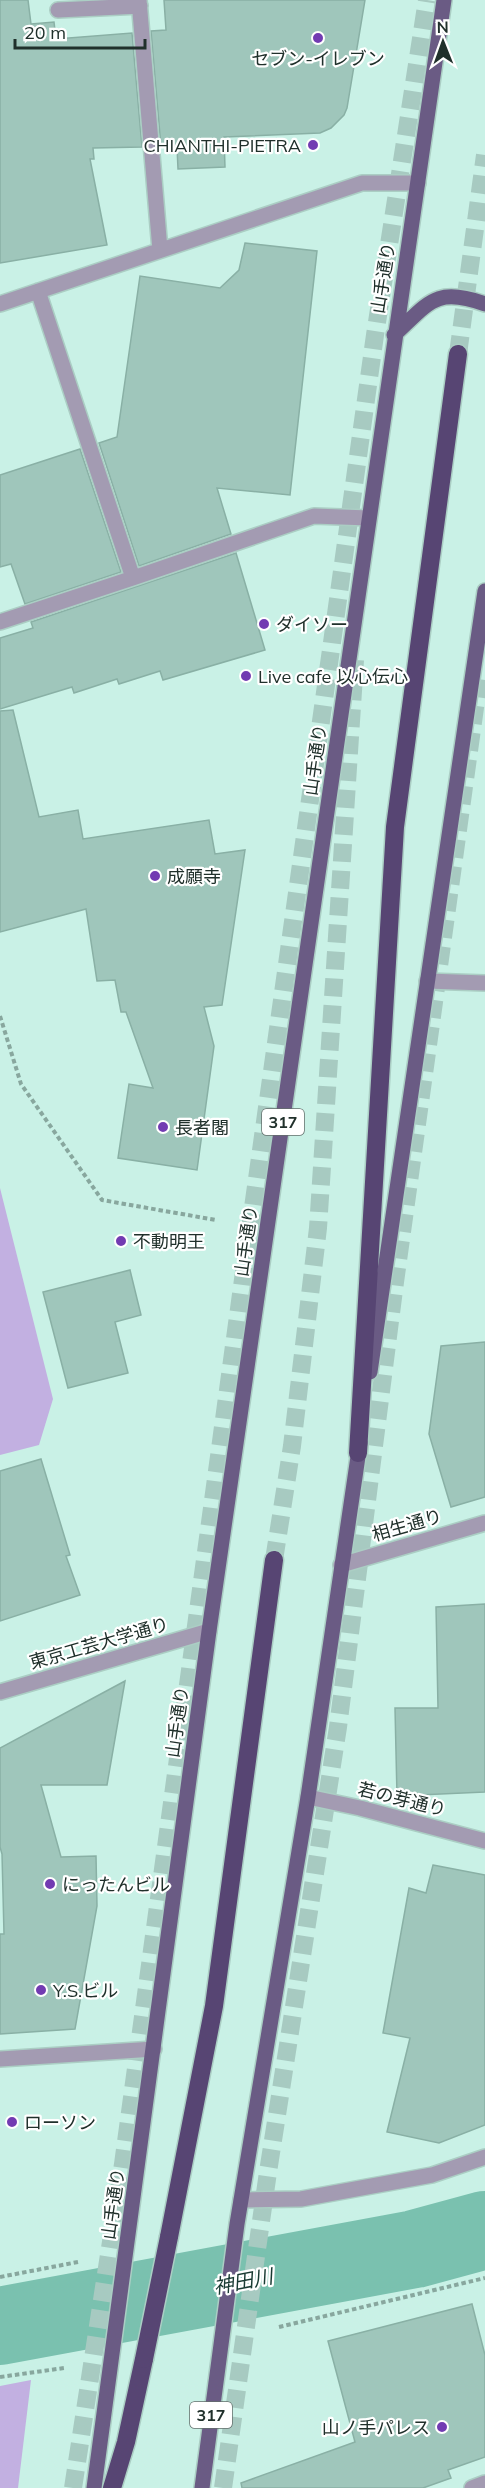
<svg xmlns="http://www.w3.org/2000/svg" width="485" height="2488" viewBox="0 0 485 2488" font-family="Mulish,'Noto Sans JP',sans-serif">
<rect width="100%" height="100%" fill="#c9f1e6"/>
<path fill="#c2b0e1" d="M 0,1188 L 53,1399 L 39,1445 L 0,1455 Z
M 31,2380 L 18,2488 L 0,2488 L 0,2386 Z"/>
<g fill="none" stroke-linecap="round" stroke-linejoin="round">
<path stroke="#7ac1af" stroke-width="78" d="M 0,2326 L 415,2249 L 485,2230"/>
</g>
<path fill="#9fc6bb" stroke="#89b0a5" stroke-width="1.5" d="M 0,0 L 28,0 L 31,24 L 54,22 L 56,39 L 132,33 L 142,147 L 93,148 L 94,159 L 90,159 L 107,245 L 0,263 Z
M 164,0 L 365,0 L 347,108 L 344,115 L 331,128 L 320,133 L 224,137 L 225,167 L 178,169 L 177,147 L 161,147 L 151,31 L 166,30 Z
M 245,243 L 317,251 L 290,495 L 217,488 L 231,534 L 139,566 L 99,443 L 117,437 L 140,276 L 220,288 L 239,270 Z
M 80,449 L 121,572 L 25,604 L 11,564 L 0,567 L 0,475 Z
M 236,553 L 265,650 L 163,680 L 160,671 L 119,684 L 117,679 L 74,693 L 72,687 L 0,709 L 0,638 L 33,628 L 31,622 Z
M 13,710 L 39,817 L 78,810 L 83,839 L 209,820 L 215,854 L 245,850 L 222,1005 L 204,1007 L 214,1046 L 197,1170 L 118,1158 L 129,1084 L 153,1088 L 126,1012 L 121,1012 L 115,980 L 97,981 L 86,909 L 0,932 L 0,711 Z
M 130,1270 L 141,1315 L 115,1322 L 128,1373 L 68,1388 L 43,1292 Z
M 485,1342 L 485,1497 L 451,1507 L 429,1434 L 441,1346 Z
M 41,1459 L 70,1555 L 66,1556 L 80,1595 L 0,1621 L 0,1471 Z
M 485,1604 L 485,1792 L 397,1796 L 395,1708 L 438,1708 L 436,1607 Z
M 125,1681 L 107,1785 L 41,1785 L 61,1857 L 96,1856 L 97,1906 L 75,2029 L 0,2034 L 0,1934 L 4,1934 L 2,1854 L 0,1847 L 0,1748 Z
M 433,1865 L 485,1875 L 485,2125 L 439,2143 L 387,2132 L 410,2038 L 383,2033 L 409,1888 L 426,1893 Z
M 472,2304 L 485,2355 L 485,2457 L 448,2470 L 451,2478 L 423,2488 L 242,2488 L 241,2483 L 355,2442 L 328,2341 Z"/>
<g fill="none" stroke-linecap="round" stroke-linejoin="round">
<path stroke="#a7cac1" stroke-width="18" stroke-dasharray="18 9" stroke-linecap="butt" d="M 458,354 L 485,155
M 274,1560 L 292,1446 L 318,1228 L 355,660
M 73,2488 L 123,2164 L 244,1272 L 375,335 L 427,0
M 223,2488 L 268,2172 L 338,1727 L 395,1282 L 479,679"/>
<defs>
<path id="minor" d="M 139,0 L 160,250
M 58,10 L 140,6
M 38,291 L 133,578 L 314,516 L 369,518
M 0,304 L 362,183 L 418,183
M 0,622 L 133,578
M 427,981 L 485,983
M 341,1565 L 485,1523
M 0,1692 L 209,1631
M 308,1797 L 360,1808 L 485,1841
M 0,2059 L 154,2049
M 241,2200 L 301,2199 L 432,2175 L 485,2157
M 472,2488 L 485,2483"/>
<path id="major" d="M 394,335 C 429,303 435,286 485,304
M 370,1372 L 485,591
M 94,2488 L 209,1631 L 444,0
M 202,2488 L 237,2224 L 308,1797 L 360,1443"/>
<path id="highway" d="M 358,1453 L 395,827 L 458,354
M 169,2237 L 214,2006 L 274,1560
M 112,2488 L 126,2442 L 144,2359"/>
</defs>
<use href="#minor" stroke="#abcec4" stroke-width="18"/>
<use href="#major" stroke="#abcec4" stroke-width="18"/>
<use href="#highway" stroke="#abcec4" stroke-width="21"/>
<path stroke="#88a79e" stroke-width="4" stroke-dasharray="4.5 3" stroke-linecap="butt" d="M 0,1016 L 21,1084 L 102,1200 L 216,1220
M 0,2277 L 78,2262
M 279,2327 L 485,2278
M 0,2377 L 64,2368"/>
<use href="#minor" stroke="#a39bb2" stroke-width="15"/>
<use href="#major" stroke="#6a5b84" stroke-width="15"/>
<use href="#highway" stroke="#574573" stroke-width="18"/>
<defs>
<path id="highway-bridge" d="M 144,2359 L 169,2237"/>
</defs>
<use href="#highway-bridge" stroke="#abcec4" stroke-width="21" stroke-linecap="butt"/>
<use href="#highway-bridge" stroke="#574573" stroke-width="18"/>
</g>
<g fill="#723bb2" stroke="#fff" stroke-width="2">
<circle cx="318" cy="38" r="6"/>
<circle cx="313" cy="145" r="6"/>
<circle cx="264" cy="624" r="6"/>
<circle cx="246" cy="676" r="6"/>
<circle cx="155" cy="876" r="6"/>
<circle cx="163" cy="1127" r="6"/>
<circle cx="121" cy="1241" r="6"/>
<circle cx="50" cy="1884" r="6"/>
<circle cx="41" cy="1990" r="6"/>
<circle cx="12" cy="2122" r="6"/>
<circle cx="442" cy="2427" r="6"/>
</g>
<g text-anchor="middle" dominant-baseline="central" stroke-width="4.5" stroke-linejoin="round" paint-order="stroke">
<g fill="#fff" stroke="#636e6b" stroke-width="1.5">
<rect x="262" y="1109" width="42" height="26" rx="4.5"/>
<rect x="190" y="2402" width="42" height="26" rx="4.5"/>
</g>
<g font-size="16" font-weight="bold" fill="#20302b">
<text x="283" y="1122">317</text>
<text x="211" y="2415">317</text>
</g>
<g font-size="18" fill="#20302b" stroke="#fff" text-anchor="start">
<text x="318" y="58" text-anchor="middle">セブン-イレブン</text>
<text x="301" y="145" text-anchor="end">CHIANTHI-PIETRA</text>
<text x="276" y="624">ダイソー</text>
<text x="258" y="676">Live cafe 以心伝心</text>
<text x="167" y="876">成願寺</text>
<text x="175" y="1127">長者閣</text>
<text x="133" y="1241">不動明王</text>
<text x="62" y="1884">にったんビル</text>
<text x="53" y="1990">Y.S.ビル</text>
<text x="24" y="2122">ローソン</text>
<text x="430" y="2427" text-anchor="end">山ノ手パレス</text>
</g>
<g font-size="18" fill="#20302b" stroke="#fff">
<text transform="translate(383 278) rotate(-81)">山手通り</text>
<text transform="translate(315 760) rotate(-82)">山手通り</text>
<text transform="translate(246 1241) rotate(-82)">山手通り</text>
<text transform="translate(407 1525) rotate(-16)">相生通り</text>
<text transform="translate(99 1643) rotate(-16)">東京工芸大学通り</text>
<text transform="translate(177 1722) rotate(-82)">山手通り</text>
<text transform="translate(402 1799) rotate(14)">若の芽通り</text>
<text transform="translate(113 2204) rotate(-82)">山手通り</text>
</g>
<g font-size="20" font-style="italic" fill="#183a32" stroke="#fff">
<text transform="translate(243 2281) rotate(-11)">神田川</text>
</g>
</g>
<g transform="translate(443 42) rotate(359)" stroke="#ffffff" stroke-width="4.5" paint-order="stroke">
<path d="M0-4.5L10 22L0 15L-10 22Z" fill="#20302b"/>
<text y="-9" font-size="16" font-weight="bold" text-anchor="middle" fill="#20302b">N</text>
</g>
<path d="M15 39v9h130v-9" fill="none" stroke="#20302b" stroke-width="3"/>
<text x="24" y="39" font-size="18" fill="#20302b" stroke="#ffffff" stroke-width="4.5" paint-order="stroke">20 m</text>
</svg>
